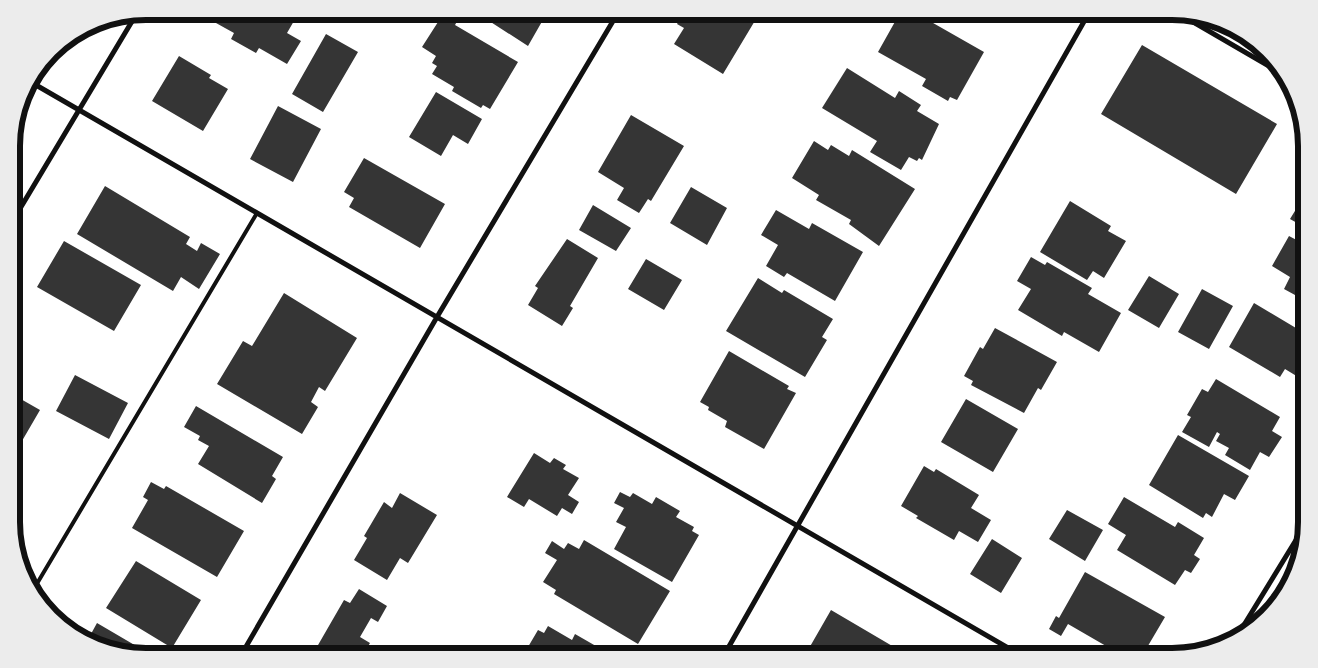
<svg xmlns="http://www.w3.org/2000/svg" width="1318" height="668" viewBox="0 0 1318 668" font-family="Jost,sans-serif">
<rect width="100%" height="100%" fill="#fff"/>
<path fill="#353535" d="M 211,11 L 293,11 L 298,14 L 287,33 L 301,41 L 287,64 L 259,48 L 256,53 L 231,39 L 234,33 L 207,18 Z
M 420,11 L 457,11 L 461,14 L 455,25 L 518,62 L 490,109 L 483,105 L 481,108 L 452,91 L 454,87 L 432,74 L 437,66 L 432,63 L 436,56 L 422,47 L 438,22 Z
M 463,11 L 548,11 L 528,46 L 483,17 L 480,21 Z
M 684,11 L 754,11 L 759,14 L 723,74 L 674,44 L 684,28 L 677,24 Z
M 901,11 L 912,11 L 984,52 L 957,100 L 950,97 L 948,101 L 922,86 L 926,79 L 878,52 Z
M 1009,11 L 1022,11 L 1018,17 Z
M 326,34 L 358,52 L 323,112 L 292,94 Z
M 1142,45 L 1277,124 L 1236,194 L 1101,114 Z
M 179,56 L 211,75 L 209,78 L 228,89 L 203,131 L 152,101 Z
M 847,68 L 895,98 L 899,91 L 921,105 L 917,111 L 939,124 L 922,160 L 919,158 L 917,161 L 909,157 L 901,170 L 870,152 L 877,141 L 822,108 Z
M 436,92 L 482,119 L 468,144 L 453,135 L 441,156 L 409,137 Z
M 278,106 L 321,129 L 293,182 L 250,159 Z
M 631,115 L 684,146 L 651,201 L 648,199 L 639,213 L 617,200 L 624,188 L 598,172 Z
M 814,141 L 828,150 L 831,145 L 849,156 L 852,150 L 915,189 L 879,246 L 849,224 L 851,220 L 816,200 L 819,195 L 792,178 Z
M 364,158 L 445,204 L 420,248 L 349,207 L 354,198 L 344,192 Z
M 105,186 L 190,237 L 186,244 L 197,251 L 201,243 L 220,254 L 199,289 L 181,277 L 173,291 L 77,234 Z
M 691,187 L 727,208 L 707,245 L 670,223 Z
M 1306,193 L 1306,228 L 1290,219 Z
M 1070,201 L 1111,226 L 1108,231 L 1126,241 L 1104,278 L 1093,271 L 1087,280 L 1040,252 Z
M 593,205 L 631,228 L 616,251 L 579,230 Z
M 776,210 L 809,229 L 812,223 L 863,252 L 835,301 L 787,273 L 784,277 L 766,266 L 778,245 L 761,235 Z
M 1289,236 L 1306,245 L 1306,301 L 1284,289 L 1290,277 L 1272,266 Z
M 567,239 L 598,258 L 570,306 L 573,308 L 562,326 L 528,305 L 538,288 L 535,286 Z
M 64,241 L 141,285 L 114,331 L 37,287 Z
M 1031,257 L 1045,265 L 1047,262 L 1092,288 L 1088,294 L 1121,313 L 1099,352 L 1064,332 L 1062,336 L 1018,310 L 1031,289 L 1017,281 Z
M 646,259 L 682,280 L 664,310 L 628,289 Z
M 1149,276 L 1179,294 L 1159,328 L 1128,310 Z
M 758,278 L 782,293 L 784,290 L 833,319 L 822,337 L 827,340 L 805,377 L 726,331 Z
M 1202,289 L 1233,306 L 1209,349 L 1178,332 Z
M 284,293 L 357,338 L 325,391 L 319,387 L 311,402 L 318,407 L 302,434 L 217,384 L 243,341 L 252,346 Z
M 1254,303 L 1306,334 L 1306,373 L 1303,380 L 1285,369 L 1280,377 L 1229,347 Z
M 995,328 L 1057,362 L 1041,390 L 1038,388 L 1024,413 L 971,385 L 973,381 L 964,376 L 980,347 L 983,349 Z
M 729,351 L 789,386 L 787,389 L 796,393 L 764,449 L 725,427 L 727,421 L 708,410 L 709,407 L 700,402 Z
M 75,375 L 128,403 L 109,439 L 56,411 Z
M 1216,379 L 1280,417 L 1272,431 L 1282,437 L 1269,457 L 1260,452 L 1250,470 L 1225,455 L 1229,448 L 1216,441 L 1220,434 L 1217,432 L 1209,447 L 1182,432 L 1191,417 L 1187,415 L 1202,389 L 1208,392 Z
M 12,394 L 40,410 L 15,453 L 12,452 Z
M 966,399 L 1018,429 L 993,472 L 941,442 Z
M 196,406 L 283,457 L 272,476 L 276,479 L 262,503 L 198,464 L 209,446 L 198,440 L 200,436 L 184,427 Z
M 1178,435 L 1249,476 L 1235,500 L 1224,494 L 1212,517 L 1206,513 L 1203,518 L 1149,485 Z
M 534,453 L 550,463 L 554,458 L 566,465 L 563,469 L 579,478 L 568,495 L 579,502 L 572,514 L 562,508 L 557,516 L 529,499 L 524,507 L 507,497 Z
M 924,466 L 934,472 L 936,469 L 979,495 L 971,508 L 991,520 L 978,542 L 959,531 L 954,540 L 916,518 L 918,516 L 901,506 Z
M 151,482 L 164,489 L 166,486 L 244,531 L 217,577 L 132,528 L 148,500 L 143,497 Z
M 620,492 L 630,497 L 633,493 L 652,504 L 656,497 L 680,511 L 676,517 L 694,527 L 692,531 L 699,535 L 672,582 L 614,549 L 626,527 L 616,522 L 624,508 L 614,503 Z
M 400,493 L 437,515 L 408,563 L 400,558 L 387,580 L 354,560 L 367,538 L 364,536 L 384,502 L 392,508 Z
M 1124,497 L 1175,527 L 1178,522 L 1204,538 L 1194,555 L 1200,559 L 1191,573 L 1185,570 L 1175,585 L 1117,550 L 1126,535 L 1108,524 Z
M 1067,510 L 1103,530 L 1085,561 L 1049,539 Z
M 992,539 L 1022,558 L 1001,593 L 970,574 Z
M 584,540 L 670,591 L 638,644 L 554,594 L 556,590 L 543,582 L 557,560 L 545,553 L 552,541 L 564,549 L 568,543 L 579,549 Z
M 136,561 L 201,600 L 172,648 L 106,608 Z
M 1085,572 L 1165,617 L 1142,656 L 1114,656 L 1103,650 L 1106,646 L 1068,624 L 1061,636 L 1049,629 L 1056,616 L 1059,618 Z
M 359,589 L 387,606 L 378,622 L 371,618 L 360,637 L 370,643 L 362,657 L 323,657 L 314,652 L 344,600 L 350,603 Z
M 831,610 L 911,657 L 804,657 Z
M 97,623 L 155,657 L 146,657 L 86,643 Z
M 548,626 L 572,640 L 575,634 L 615,657 L 530,657 L 534,649 L 528,647 L 538,630 L 544,633 Z"/>
<g fill="none" stroke-linecap="round" stroke-linejoin="round">
<path stroke="#111" stroke-width="4" d="M 32,592 L 257,213"/>
<path stroke="#111" stroke-width="5" d="M 1176,12 L 1286,76
M 29,81 L 1024,657
M 12,222 L 137,13
M 1236,638 L 1307,522
M 240,657 L 437,317 L 619,11
M 723,657 L 1090,11"/>
</g>
<path d="M0 0H1318V668H0ZM146 20H1172A126 126 0 0 1 1298 146V522A126 126 0 0 1 1172 648H146A126 126 0 0 1 20 522V146A126 126 0 0 1 146 20Z" fill="#ececec" fill-rule="evenodd"/>
<path fill="none" stroke="#111" stroke-width="6" d="M146 20H1172A126 126 0 0 1 1298 146V522A126 126 0 0 1 1172 648H146A126 126 0 0 1 20 522V146A126 126 0 0 1 146 20Z"/>
</svg>
